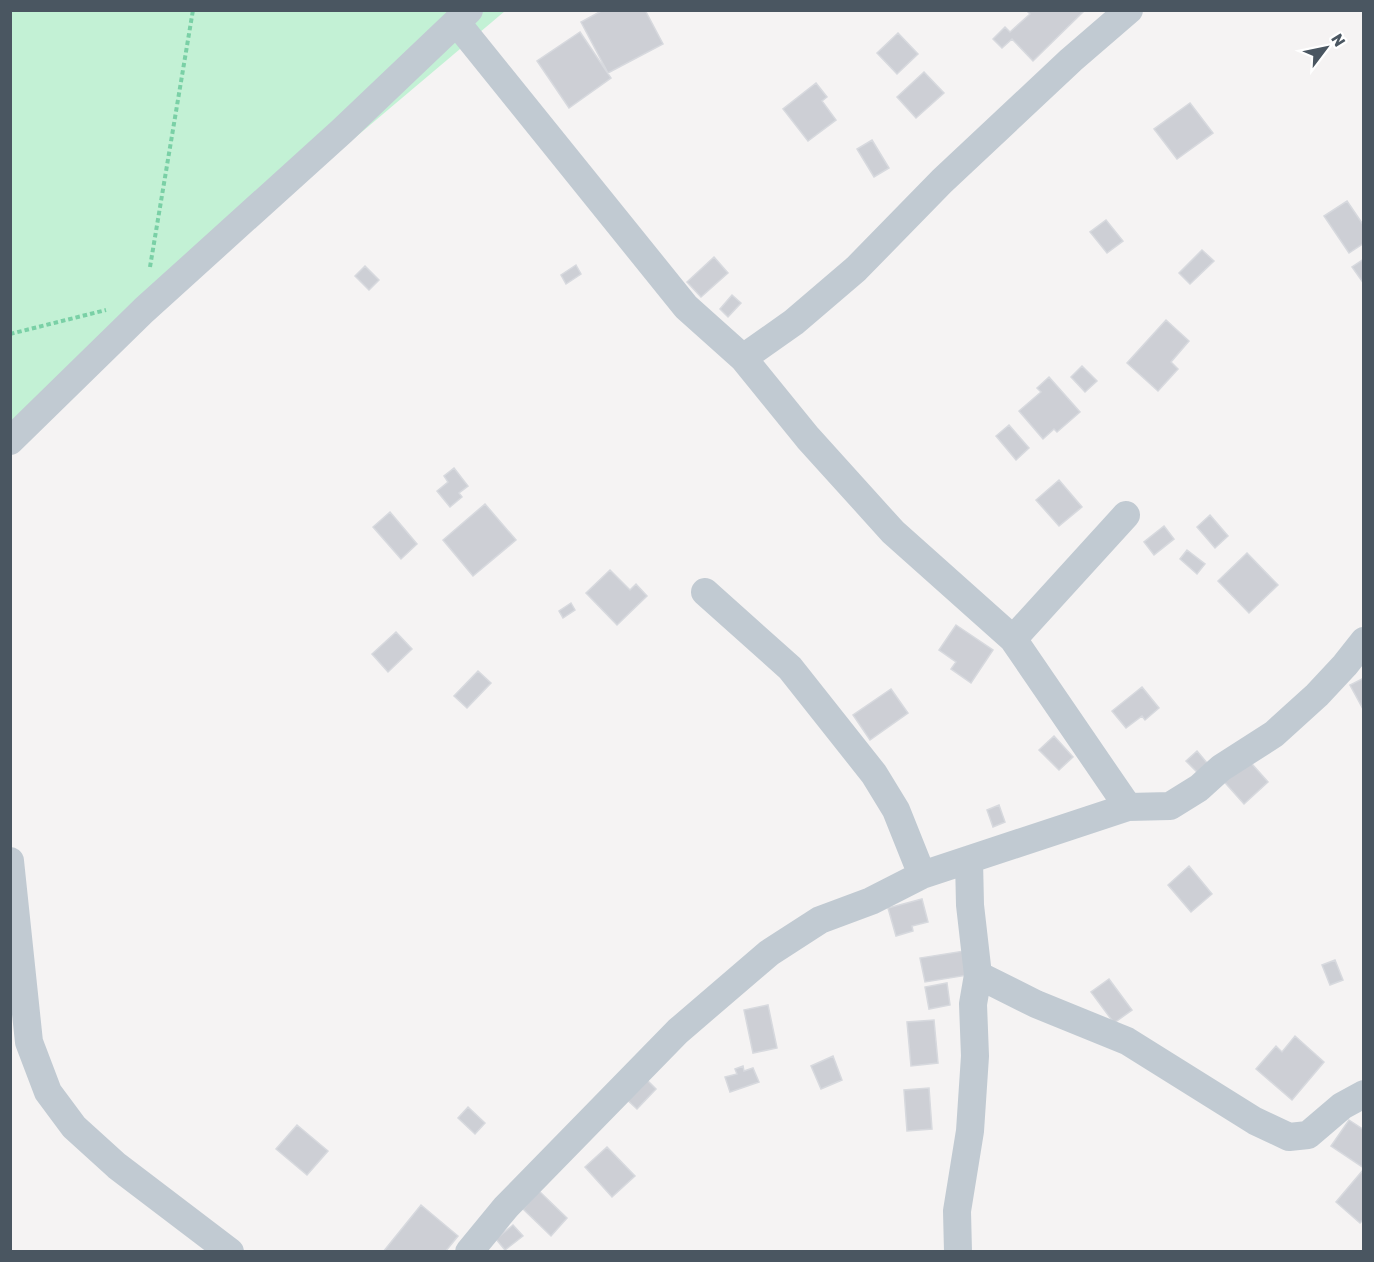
<svg xmlns="http://www.w3.org/2000/svg" width="1374" height="1262" viewBox="0 0 1374 1262" font-family="Rubik,sans-serif">
<rect width="100%" height="100%" fill="#f5f3f3"/>
<path fill="#c3f1d5" d="M 11,11 L 505,11 L 11,428 Z"/>
<path fill="#cdcfd5" stroke="#d7d9de" stroke-width="1.5" d="M 603,10 L 645,10 L 663,44 L 608,73 L 581,22 Z
M 1026,10 L 1085,10 L 1033,61 L 1012,39 L 1002,48 L 993,39 L 1005,27 L 1010,32 L 1030,14 Z
M 580,32 L 611,78 L 569,108 L 537,61 Z
M 898,33 L 918,54 L 897,74 L 877,53 Z
M 924,72 L 944,93 L 916,118 L 897,97 Z
M 816,83 L 827,97 L 822,101 L 836,120 L 808,141 L 783,109 Z
M 1190,103 L 1213,133 L 1177,159 L 1154,129 Z
M 872,140 L 889,168 L 874,177 L 857,149 Z
M 1347,201 L 1364,226 L 1364,243 L 1349,253 L 1324,216 Z
M 1106,220 L 1123,241 L 1107,253 L 1090,232 Z
M 1202,250 L 1214,261 L 1190,284 L 1179,273 Z
M 714,257 L 728,273 L 701,297 L 687,282 Z
M 1364,259 L 1364,284 L 1352,267 Z
M 576,265 L 581,274 L 566,284 L 561,275 Z
M 365,266 L 379,280 L 369,290 L 355,276 Z
M 732,295 L 741,303 L 728,317 L 720,309 Z
M 1166,320 L 1189,341 L 1171,362 L 1178,369 L 1158,391 L 1127,363 Z
M 1082,366 L 1097,381 L 1085,392 L 1071,377 Z
M 1049,377 L 1080,412 L 1057,432 L 1054,429 L 1043,439 L 1019,411 L 1041,392 L 1037,388 Z
M 1009,425 L 1029,448 L 1016,460 L 996,436 Z
M 454,468 L 468,486 L 459,493 L 462,497 L 450,507 L 437,491 L 448,482 L 444,476 Z
M 1059,480 L 1082,507 L 1059,526 L 1036,500 Z
M 485,504 L 516,540 L 473,576 L 443,540 Z
M 390,512 L 417,544 L 401,559 L 373,527 Z
M 1210,515 L 1228,536 L 1215,548 L 1197,527 Z
M 1164,526 L 1174,539 L 1154,555 L 1144,542 Z
M 1187,550 L 1205,564 L 1197,574 L 1180,559 Z
M 1247,553 L 1278,585 L 1249,613 L 1218,581 Z
M 610,570 L 630,590 L 636,584 L 647,596 L 617,625 L 586,593 Z
M 571,603 L 575,610 L 563,618 L 559,611 Z
M 956,625 L 993,650 L 971,683 L 951,669 L 956,662 L 939,650 Z
M 396,632 L 412,649 L 388,672 L 372,654 Z
M 478,671 L 491,683 L 467,708 L 454,696 Z
M 1364,678 L 1364,709 L 1363,709 L 1350,685 Z
M 1142,687 L 1159,708 L 1145,720 L 1142,716 L 1126,728 L 1112,711 Z
M 891,689 L 908,713 L 870,740 L 853,715 Z
M 1054,736 L 1073,757 L 1059,770 L 1039,750 Z
M 1197,751 L 1213,770 L 1201,776 L 1186,761 Z
M 1244,755 L 1268,782 L 1244,804 L 1220,777 Z
M 999,805 L 1005,822 L 993,827 L 987,810 Z
M 1189,866 L 1212,894 L 1191,912 L 1168,885 Z
M 922,899 L 928,922 L 912,926 L 913,931 L 896,936 L 888,908 Z
M 964,951 L 968,975 L 925,982 L 920,958 Z
M 1335,960 L 1343,980 L 1330,985 L 1322,965 Z
M 1109,979 L 1132,1010 L 1114,1023 L 1091,992 Z
M 947,983 L 950,1005 L 929,1009 L 925,987 Z
M 768,1005 L 777,1048 L 753,1053 L 744,1010 Z
M 934,1020 L 938,1063 L 911,1066 L 907,1022 Z
M 1295,1036 L 1324,1062 L 1292,1100 L 1256,1069 L 1276,1046 L 1282,1052 Z
M 833,1056 L 842,1080 L 821,1089 L 811,1066 Z
M 743,1066 L 744,1071 L 753,1068 L 759,1082 L 730,1092 L 725,1077 L 737,1074 L 735,1069 Z
M 644,1077 L 656,1089 L 637,1109 L 624,1097 Z
M 929,1088 L 932,1129 L 907,1131 L 904,1090 Z
M 468,1107 L 485,1123 L 475,1134 L 458,1118 Z
M 1349,1120 L 1364,1130 L 1364,1168 L 1331,1146 Z
M 297,1125 L 328,1151 L 307,1175 L 276,1149 Z
M 607,1147 L 635,1176 L 612,1197 L 585,1167 Z
M 1363,1170 L 1364,1219 L 1360,1223 L 1336,1202 Z
M 539,1191 L 567,1218 L 551,1236 L 523,1209 Z
M 421,1205 L 458,1236 L 445,1252 L 383,1252 Z
M 513,1225 L 523,1236 L 505,1250 L 496,1239 Z"/>
<g fill="none" stroke-linecap="round" stroke-linejoin="round">
<path stroke="#7ad0a6" stroke-width="4" stroke-dasharray="4.5 3" stroke-linecap="butt" d="M 150,267 L 193,10
M 10,334 L 106,310"/>
<path stroke="#c1cad2" stroke-width="28" d="M 457,23 L 686,307 L 743,358 L 808,438 L 893,532 L 1013,639 L 1128,807
M 743,358 L 794,322 L 856,269 L 942,181 L 1071,60 L 1129,10
M 10,441 L 144,310 L 342,131 L 469,10
M 705,592 L 790,668 L 874,774 L 896,810 L 922,875
M 1013,639 L 1126,515
M 10,861 L 29,1042 L 48,1092 L 74,1127 L 117,1166 L 230,1252
M 978,975 L 1036,1004 L 1127,1041 L 1255,1121 L 1289,1137 L 1308,1135 L 1342,1106 L 1364,1094
M 469,1252 L 506,1207 L 678,1031 L 769,953 L 820,920 L 871,901 L 922,875 L 1128,807 L 1170,806 L 1199,788 L 1221,768 L 1274,734 L 1317,695 L 1345,665 L 1364,641
M 958,1252 L 957,1211 L 970,1131 L 975,1056 L 973,1004 L 978,975 L 970,905 L 969,860"/>
</g>
<rect width="1374" height="1262" fill="none" stroke="#4a5661" stroke-width="24"/>
<g transform="translate(1326 48) rotate(58)" stroke="#ffffff" stroke-width="4.5" paint-order="stroke">
<path d="M0-4.5L10 22L0 15L-10 22Z" fill="#4a5661"/>
<text y="-9" font-size="16" font-weight="bold" text-anchor="middle" fill="#4a5661">N</text>
</g>
</svg>
